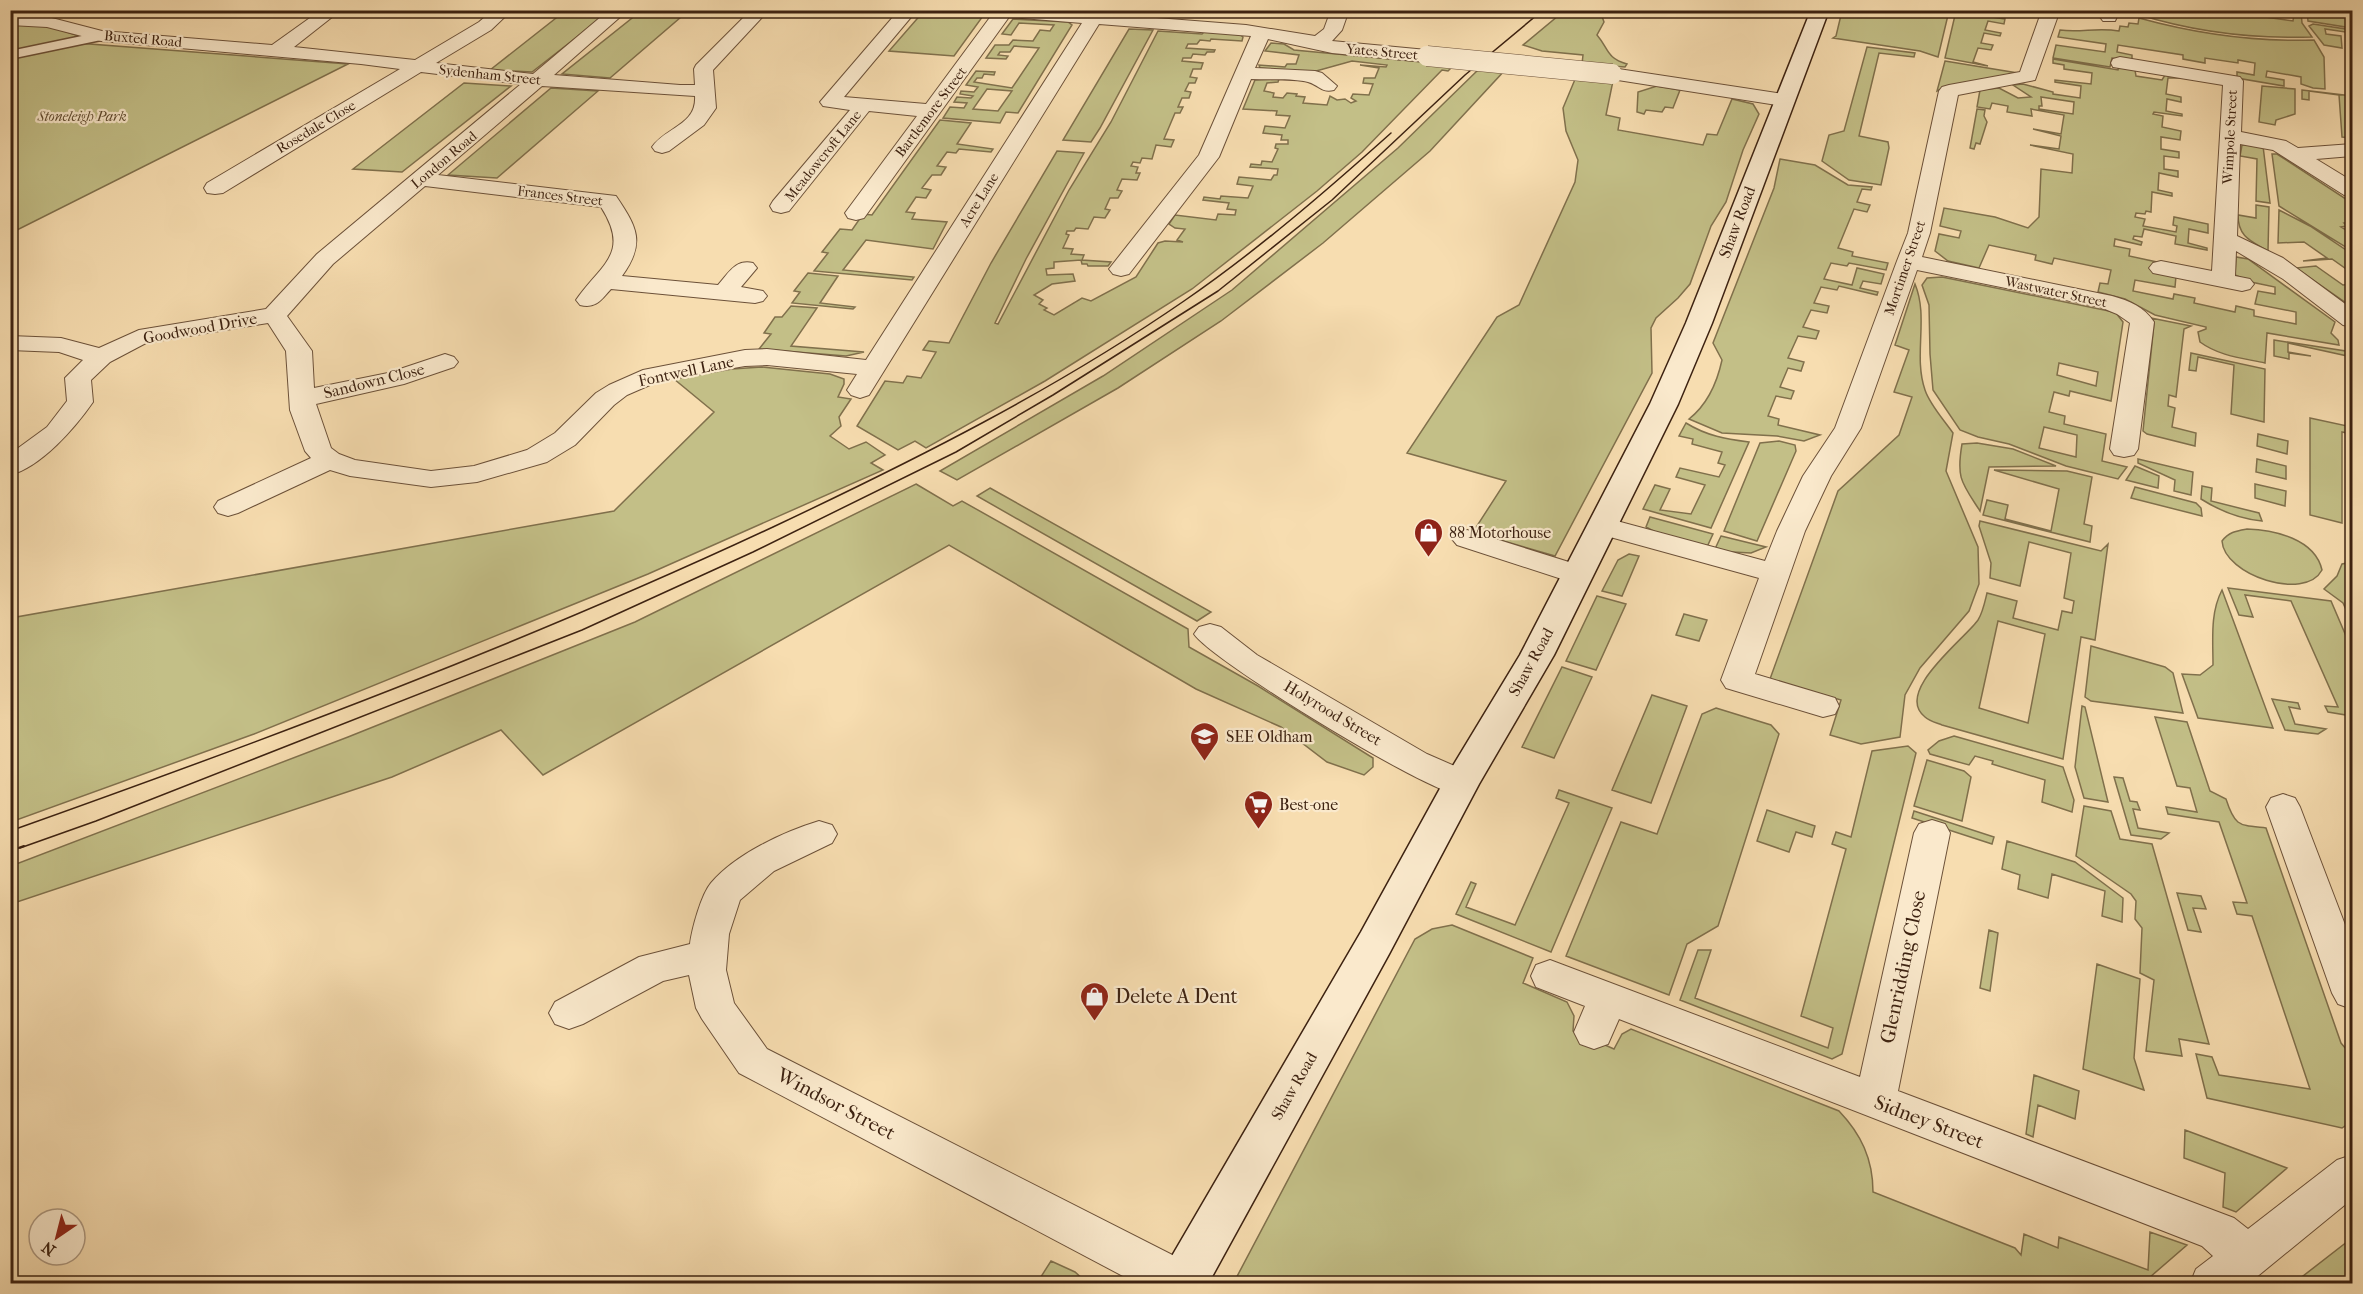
<svg xmlns="http://www.w3.org/2000/svg" width="2363" height="1294" viewBox="0 0 2363 1294" font-family="'IM FELL French Canon',serif">
<rect width="100%" height="100%" fill="#f7ddb0"/>
<filter id="stains"><feTurbulence type="fractalNoise" baseFrequency=".00333" numOctaves="4"/><feColorMatrix values="0 0 0 0 .2 0 0 0 0 .09 0 0 0 0 .02 0 0 0 .5 -.17"/></filter>
<radialGradient id="worn" r=".72"><stop offset=".6" stop-color="#630" stop-opacity="0"/><stop offset="1" stop-color="#630" stop-opacity=".3"/></radialGradient>
<path fill="#c3bf87" stroke="#80704c" stroke-width="1.5" fill-rule="evenodd" d="M 565,11 L 610,11 L 532,72 L 490,70 Z
M 641,11 L 688,11 L 610,78 L 562,74 Z
M 1564,11 L 1600,11 L 1604,22 L 1597,35 C 1609,49 1606,58 1627,64 L 1625,67 L 1582,64 L 1583,55 L 1542,51 L 1523,45 Z
M 1842,11 L 1842,10 L 1949,11 L 1938,57 L 1920,51 L 1833,38 L 1836,36 Z
M 1956,11 L 1994,11 L 1993,13 L 1986,12 L 1984,16 L 2005,19 L 2004,24 L 1988,21 L 1985,30 L 2001,33 L 2000,36 L 1984,33 L 1981,43 L 1993,45 L 1991,50 L 1978,48 L 1973,62 L 1988,66 L 1945,58 Z
M 2137,11 L 2234,12 L 2244,11 L 2244,14 L 2293,21 L 2294,14 L 2266,11 L 2301,11 L 2302,23 L 2312,37 C 2252,39 2194,32 2137,14 Z
M 2307,11 L 2352,11 L 2352,28 L 2308,21 Z
M 923,12 L 983,16 L 954,56 L 889,51 Z
M 2139,18 C 2197,34 2254,42 2314,40 L 2324,57 L 2325,89 L 2313,88 L 2301,84 L 2301,77 L 2267,71 L 2266,77 L 2284,80 L 2284,86 L 2237,78 L 2237,72 L 2254,75 L 2255,63 L 2238,60 L 2238,63 L 2205,58 L 2205,63 L 2183,59 L 2183,55 L 2118,45 L 2117,52 L 2132,55 L 2132,61 L 2112,58 L 2110,67 L 2053,58 L 2056,45 L 2105,52 L 2106,44 L 2058,37 L 2060,30 C 2081,33 2097,27 2119,31 L 2120,26 L 2128,27 L 2129,23 L 2138,24 Z
M 1013,19 L 1068,22 L 1072,25 L 1018,113 L 1006,112 L 1000,123 L 943,118 L 950,107 L 964,108 L 967,103 L 954,102 L 957,97 L 971,98 L 973,96 L 960,94 L 961,91 L 974,92 L 978,87 L 966,85 L 976,71 L 995,72 L 994,75 L 984,74 L 982,78 L 977,78 L 974,82 L 1012,88 L 1039,48 L 1014,46 L 1010,52 L 1000,52 L 998,55 L 1008,56 L 1006,59 L 986,58 L 995,45 L 1009,45 L 1013,40 L 1033,41 L 1040,30 L 1050,31 L 1054,25 L 1019,23 L 1011,35 L 1002,34 ZM 987,89 L 1012,91 L 998,111 L 973,109 Z
M 11,24 L 46,25 L 79,36 L 77,43 L 348,64 L 11,233 Z
M 2313,24 L 2352,30 L 2352,33 L 2325,29 L 2326,34 L 2341,36 L 2342,48 L 2324,45 L 2309,26 Z
M 1129,29 L 1153,30 L 1100,128 L 1091,142 L 1063,140 Z
M 1158,31 L 1202,34 L 1204,32 L 1239,34 L 1243,37 L 1242,41 L 1211,39 L 1210,41 L 1200,40 L 1197,44 L 1188,44 L 1186,48 L 1215,50 L 1214,52 L 1207,52 L 1205,55 L 1193,54 L 1191,58 L 1183,58 L 1182,61 L 1203,63 L 1201,69 L 1193,69 L 1190,77 L 1197,78 L 1195,83 L 1189,83 L 1185,91 L 1191,92 L 1189,98 L 1182,98 L 1178,107 L 1183,107 L 1180,113 L 1175,113 L 1164,139 L 1174,140 L 1171,147 L 1156,145 L 1152,159 L 1142,158 L 1140,163 L 1133,162 L 1131,166 L 1138,167 L 1136,173 L 1140,173 L 1137,180 L 1122,179 L 1117,190 L 1122,191 L 1118,198 L 1110,198 L 1105,209 L 1110,210 L 1105,218 L 1094,217 L 1088,229 L 1076,228 L 1074,231 L 1067,231 L 1066,234 L 1069,235 L 1063,248 L 1073,249 L 1071,254 L 1084,255 L 1082,260 L 1111,262 L 1108,266 L 1088,266 L 1087,264 L 1082,264 L 1081,260 L 1054,262 L 1054,268 L 1046,269 L 1047,275 L 1073,274 L 1075,281 L 1052,284 L 1034,295 L 1043,300 L 1039,304 L 1047,308 L 1044,310 L 1054,315 L 1082,298 L 1091,301 L 1136,277 L 1158,243 L 1165,241 L 1183,242 L 1177,240 L 1185,229 L 1175,228 L 1169,224 L 1175,215 L 1216,220 L 1218,214 L 1235,215 L 1236,210 L 1227,209 L 1229,203 L 1203,200 L 1204,197 L 1220,199 L 1221,196 L 1248,198 L 1253,186 L 1237,184 L 1239,177 L 1271,180 L 1274,175 L 1277,175 L 1278,169 L 1250,167 L 1251,164 L 1261,165 L 1262,161 L 1272,162 L 1278,149 L 1275,148 L 1276,144 L 1288,144 L 1288,140 L 1281,140 L 1282,135 L 1263,133 L 1265,126 L 1285,128 L 1290,116 L 1276,115 L 1277,111 L 1243,109 L 1255,80 L 1279,79 L 1278,82 L 1267,83 L 1264,91 L 1274,93 L 1273,97 L 1283,98 L 1287,93 L 1297,94 L 1296,96 L 1305,97 L 1303,103 L 1327,105 L 1330,96 L 1337,100 L 1345,99 L 1351,103 L 1356,101 L 1351,98 L 1353,94 L 1369,95 L 1373,84 L 1363,83 L 1364,78 L 1375,78 L 1379,68 L 1360,65 L 1386,67 L 1387,65 L 1352,61 L 1309,73 L 1260,68 L 1259,65 L 1285,67 L 1287,64 L 1296,64 L 1299,55 L 1265,51 L 1271,43 L 1284,44 L 1294,50 L 1454,65 L 1448,71 L 1442,70 L 1362,152 L 1317,191 L 1192,289 L 1045,381 L 926,448 L 915,441 L 898,450 L 857,426 L 885,381 L 903,383 L 907,376 L 921,378 L 936,352 L 923,350 L 929,341 L 949,343 L 991,263 L 1057,151 L 1084,153 L 1026,259 L 995,323 L 998,324 L 1069,190 L 1111,122 Z
M 1867,47 L 1915,53 L 1914,57 L 1879,53 L 1859,136 L 1888,142 L 1889,148 L 1881,185 L 1849,180 L 1822,161 L 1829,135 L 1844,131 Z
M 2053,59 L 2118,70 L 2119,66 L 2135,70 L 2136,76 L 2162,80 L 2165,75 L 2189,78 L 2168,78 L 2166,94 L 2181,97 L 2181,102 L 2167,99 L 2166,111 L 2182,114 L 2182,116 L 2154,112 L 2153,114 L 2163,116 L 2162,127 L 2181,131 L 2180,140 L 2161,137 L 2161,149 L 2179,152 L 2179,158 L 2164,156 L 2164,169 L 2178,171 L 2178,177 L 2159,173 L 2158,190 L 2172,193 L 2172,196 L 2152,192 L 2151,212 L 2146,211 L 2145,214 L 2136,213 L 2135,217 L 2145,219 L 2143,226 L 2176,232 L 2177,226 L 2173,225 L 2174,217 L 2208,224 L 2208,233 L 2189,229 L 2188,243 L 2207,248 L 2207,250 L 2175,244 L 2176,236 L 2144,229 L 2142,237 L 2134,236 L 2133,239 L 2142,242 L 2141,245 L 2115,239 L 2114,246 L 2130,249 L 2129,256 L 2157,262 L 2176,276 L 2175,287 L 2135,280 L 2133,291 L 2173,299 L 2174,294 L 2195,298 L 2194,303 L 2235,312 L 2236,306 L 2254,310 L 2254,316 L 2296,324 L 2296,312 L 2255,304 L 2258,291 L 2275,294 L 2275,287 L 2251,282 L 2235,275 L 2236,257 L 2248,259 L 2335,322 L 2331,333 L 2338,340 L 2339,345 L 2267,333 L 2265,363 C 2242,358 2219,356 2200,342 L 2198,332 L 2206,329 L 2206,327 L 2155,315 L 2125,299 L 2098,292 L 2100,283 L 2108,284 L 2111,270 L 2054,258 L 2052,264 L 2035,260 L 2036,255 L 1989,245 L 1979,268 L 1948,261 L 1935,251 L 1939,234 L 1959,238 L 1961,231 L 1940,226 L 1944,208 L 1995,217 L 2028,228 L 2039,217 L 2041,169 L 2072,173 L 2073,154 L 2030,145 L 2059,149 L 2061,136 L 2033,129 L 2061,134 L 2064,115 L 2031,109 L 2032,116 L 2007,112 L 2008,106 L 1992,103 L 1990,109 L 1977,107 L 1980,90 L 1999,88 L 2018,98 L 2031,97 L 2013,85 L 2023,84 L 2053,92 L 2053,94 L 2080,98 L 2081,86 L 2055,82 L 2055,80 L 2091,84 L 2092,73 L 2064,69 L 2064,65 L 2053,63 ZM 2041,97 L 2074,102 L 2073,114 L 2039,109 L 2039,106 L 2042,106 Z
M 1945,61 L 2018,73 L 1945,87 L 1937,91 Z
M 1480,68 L 1505,70 L 1430,151 L 1323,243 L 1221,321 L 1118,388 L 957,480 L 940,471 L 1103,376 L 1232,290 L 1398,148 Z
M 1576,77 L 1613,81 L 1606,115 L 1620,118 L 1618,130 L 1703,145 L 1707,134 L 1717,135 L 1732,99 L 1753,104 L 1759,114 L 1743,150 L 1726,202 L 1711,226 L 1690,284 L 1678,298 L 1656,318 L 1651,328 L 1652,373 L 1555,556 L 1473,532 L 1506,481 L 1407,453 L 1497,317 L 1519,305 L 1575,182 L 1578,160 L 1566,131 L 1563,108 Z
M 464,83 L 511,86 L 402,172 L 353,169 Z
M 1657,86 L 1680,90 L 1673,108 L 1665,107 L 1662,112 L 1646,110 L 1644,114 L 1637,112 L 1638,92 Z
M 2262,86 L 2295,89 L 2295,114 L 2276,120 L 2275,125 L 2259,122 Z
M 551,88 L 598,91 L 497,178 L 448,175 Z
M 2302,90 L 2352,96 L 2352,138 L 2342,137 L 2339,95 L 2309,91 L 2309,100 L 2302,99 Z
M 1977,109 L 1985,110 L 1984,116 L 1987,122 L 1980,144 L 1976,143 L 1974,149 L 1970,148 Z
M 940,120 L 971,123 L 957,144 L 993,149 L 991,152 L 959,149 L 956,153 L 947,152 L 937,166 L 946,167 L 941,175 L 932,175 L 922,188 L 931,190 L 926,198 L 916,197 L 906,212 L 915,213 L 912,219 L 947,222 L 933,249 L 866,240 L 843,270 L 914,277 L 912,280 L 814,271 L 828,253 L 822,252 L 840,229 L 852,230 L 863,214 L 872,215 Z
M 2250,144 L 2263,146 L 2270,203 L 2256,201 L 2257,159 L 2240,156 L 2242,145 Z
M 2272,154 L 2277,154 L 2352,203 L 2352,222 L 2344,223 L 2347,226 L 2341,227 L 2346,230 L 2352,230 L 2352,251 L 2279,206 Z
M 1780,159 L 1815,165 L 1848,185 L 1872,187 L 1871,190 L 1862,189 L 1857,202 L 1870,205 L 1867,212 L 1854,209 L 1838,248 L 1853,252 L 1852,256 L 1888,263 L 1886,270 L 1849,263 L 1847,266 L 1831,263 L 1824,279 L 1852,285 L 1857,268 L 1884,274 L 1881,284 L 1863,281 L 1860,288 L 1878,292 L 1877,295 L 1839,286 L 1837,290 L 1821,287 L 1814,303 L 1829,306 L 1827,313 L 1811,310 L 1803,327 L 1819,331 L 1816,339 L 1798,336 L 1788,358 L 1804,362 L 1801,371 L 1788,368 L 1780,387 L 1794,391 L 1791,399 L 1776,396 L 1768,416 L 1779,419 L 1778,425 L 1820,435 L 1804,441 L 1777,436 L 1722,433 L 1689,419 C 1708,404 1717,383 1722,360 L 1713,343 L 1774,188 Z
M 2256,205 L 2269,207 L 2268,251 C 2251,241 2238,237 2238,215 L 2256,218 Z
M 2279,210 L 2310,226 L 2352,254 L 2352,273 L 2332,259 L 2303,261 L 2327,258 L 2304,242 L 2278,243 Z
M 2316,266 L 2343,285 L 2352,284 L 2352,307 L 2296,268 Z
M 808,273 L 838,276 L 820,303 L 855,307 L 853,309 L 792,303 L 800,292 L 794,291 Z
M 1942,277 L 2109,311 L 2116,313 L 2123,322 L 2111,401 L 2070,391 L 2069,396 L 2054,392 L 2049,412 L 2065,416 L 2064,424 L 2106,434 L 2102,461 L 2127,467 L 2118,479 L 2066,466 L 2009,444 L 1978,437 L 1960,430 L 1933,390 L 1930,354 L 1929,305 L 1922,285 L 1927,278 ZM 2059,363 L 2098,372 L 2096,386 L 2057,375 ZM 2044,427 L 2077,435 L 2076,457 L 2039,448 Z
M 1915,284 C 1929,318 1913,355 1925,390 C 1930,405 1944,420 1953,433 L 1946,471 L 1978,547 L 1979,584 L 1969,611 L 1920,668 L 1905,695 L 1900,737 L 1861,744 L 1830,735 L 1841,700 L 1770,679 L 1838,491 L 1899,435 L 1912,397 L 1894,392 L 1909,350 L 1895,345 Z
M 791,306 L 817,308 L 791,346 L 864,352 L 846,356 L 759,349 L 771,334 L 764,333 L 775,317 L 782,317 Z
M 2151,318 L 2191,326 L 2184,329 L 2176,397 L 2169,395 L 2168,406 L 2175,408 L 2172,427 L 2196,433 L 2195,446 L 2147,434 L 2143,431 L 2154,324 Z
M 2274,340 L 2352,352 L 2352,357 L 2288,343 L 2288,352 L 2311,356 L 2289,353 L 2289,359 L 2274,356 Z
M 2191,353 L 2265,369 L 2264,422 L 2231,414 L 2234,365 L 2198,357 L 2196,371 L 2189,370 Z
M 762,367 L 830,374 L 844,379 L 844,384 L 838,397 L 851,399 L 839,417 L 841,426 L 830,436 L 849,449 L 866,442 L 885,455 L 871,463 L 883,470 L 648,574 L 254,734 L 11,822 L 11,618 L 614,511 L 714,412 L 674,379 L 732,369 Z
M 2310,418 L 2352,427 L 2352,434 L 2342,432 L 2342,523 L 2310,515 Z
M 1686,423 C 1707,436 1726,439 1749,442 L 1711,528 L 1643,509 L 1655,485 L 1670,489 L 1660,510 L 1691,514 L 1705,485 L 1676,477 L 1680,468 L 1719,477 L 1725,465 L 1718,463 L 1722,452 L 1692,444 L 1693,439 L 1679,436 Z
M 2258,434 L 2288,441 L 2287,454 L 2257,446 Z
M 1779,441 L 1795,445 L 1796,451 L 1757,541 L 1724,531 L 1760,443 Z
M 1977,443 L 2013,449 L 2056,466 L 1989,467 L 1980,511 C 1962,483 1956,479 1962,444 Z
M 2138,459 L 2193,472 L 2191,495 L 2174,491 L 2175,480 L 2138,463 Z
M 2257,459 L 2286,466 L 2286,479 L 2256,472 Z
M 2135,466 L 2159,476 L 2158,488 L 2126,480 Z
M 1994,470 L 2067,471 L 2092,477 L 2084,524 L 2092,526 L 2090,542 L 1983,515 L 1987,500 L 2008,505 L 2005,519 L 2051,531 L 2059,489 Z
M 916,484 L 953,506 L 962,501 L 1188,629 L 1189,647 L 1258,686 L 1373,758 L 1373,767 L 1364,775 L 1327,762 L 1281,727 L 1196,689 L 949,545 L 543,775 L 501,730 L 392,777 L 11,904 L 11,866 L 348,737 L 635,622 Z
M 2255,484 L 2286,491 L 2285,506 L 2255,498 Z
M 2202,486 L 2212,488 L 2211,501 L 2259,513 L 2262,521 C 2240,519 2220,511 2201,499 Z
M 2135,487 L 2196,503 L 2201,508 L 2202,516 L 2131,498 Z
M 990,488 L 1211,612 L 1197,621 L 977,496 Z
M 1650,517 L 1713,534 L 1706,549 L 1657,533 L 1646,527 Z
M 1980,521 L 2101,551 L 2108,544 L 2095,640 L 2081,637 L 2063,759 L 1942,725 C 1937,723 1929,721 1925,717 C 1893,692 1966,638 1978,620 C 1983,612 1985,601 1987,593 L 2017,601 L 2013,618 L 2058,630 L 2062,611 L 2072,613 L 2074,601 L 2064,598 L 2071,553 L 2029,542 L 2020,586 L 1990,578 L 1991,563 L 1979,526 ZM 1998,621 L 2045,634 L 2028,723 L 1979,708 Z
M 2247,529 C 2275,530 2315,539 2322,570 C 2305,602 2224,575 2222,541 C 2229,532 2236,531 2247,529 Z
M 1721,536 L 1766,547 L 1751,553 L 1714,551 Z
M 1629,554 L 1639,556 L 1622,596 L 1602,591 L 1618,560 Z
M 2347,563 L 2352,564 L 2352,623 L 2343,603 L 2324,589 L 2337,576 L 2342,564 Z
M 2228,588 L 2331,601 L 2352,650 L 2352,716 L 2328,712 L 2325,706 L 2338,707 L 2291,601 L 2245,595 L 2253,617 L 2239,615 Z
M 2222,590 L 2273,728 L 2198,718 L 2182,674 L 2200,675 L 2213,665 C 2213,639 2210,613 2222,590 Z
M 1597,596 L 1626,604 L 1596,670 L 1566,661 Z
M 1684,614 L 1707,620 L 1699,641 L 1676,635 Z
M 2091,646 L 2165,667 L 2173,673 L 2183,713 L 2091,701 L 2085,697 Z
M 1562,667 L 1592,677 L 1554,758 L 1522,747 Z
M 1652,695 L 1687,706 L 1651,803 L 1612,790 Z
M 2272,699 L 2298,703 L 2300,709 L 2289,707 L 2295,724 L 2326,729 L 2318,734 L 2285,730 Z
M 2082,706 L 2085,707 L 2108,802 L 2084,798 L 2075,767 Z
M 1716,708 L 1771,725 L 1779,734 L 1718,926 L 1687,944 L 1669,995 L 1566,956 L 1621,822 L 1657,834 L 1702,714 Z
M 2155,717 L 2187,722 L 2210,791 L 2226,799 C 2235,827 2239,825 2266,828 L 2341,1043 L 2352,1056 L 2352,1121 L 2342,1128 L 2207,1098 L 2196,1054 L 2212,1057 L 2219,1075 L 2310,1089 L 2252,916 L 2237,914 L 2233,902 L 2247,903 L 2219,822 L 2168,814 L 2166,807 L 2197,812 L 2190,788 L 2177,786 Z
M 1954,736 L 2063,767 L 2074,800 L 2072,812 L 2042,802 L 2045,780 L 1992,764 L 1993,761 L 1975,756 L 1969,765 L 1930,754 L 1928,750 L 1939,741 Z
M 1908,746 L 1916,753 L 1842,1054 L 1832,1059 L 1680,1000 L 1698,950 L 1711,950 L 1695,998 L 1828,1048 L 1833,1028 L 1801,1016 L 1846,849 L 1832,844 L 1836,832 L 1851,837 L 1872,751 Z
M 1927,760 L 1964,771 L 1971,777 L 1962,821 L 1914,806 Z
M 2114,777 L 2123,778 L 2130,801 L 2137,802 L 2140,810 L 2133,809 L 2138,828 L 2169,833 L 2161,839 L 2131,835 Z
M 1559,790 L 1612,808 L 1551,952 L 1456,914 L 1471,882 L 1476,884 L 1466,907 L 1515,925 L 1569,803 L 1556,798 Z
M 2084,806 L 2111,811 L 2120,839 L 2152,844 L 2209,1044 L 2179,1039 L 2182,1056 L 2146,1051 L 2154,980 L 2140,973 L 2142,928 L 2135,919 L 2136,901 L 2131,894 L 2076,856 Z
M 1767,810 L 1815,826 L 1812,837 L 1796,832 L 1789,852 L 1757,841 Z
M 1914,811 L 1994,837 L 1992,844 L 1912,818 Z
M 2007,841 L 2075,862 L 2123,898 L 2122,922 L 2102,916 L 2105,891 L 2052,874 L 2048,898 L 2018,889 L 2020,875 L 2002,869 Z
M 2177,893 L 2201,896 L 2206,909 L 2193,908 L 2201,932 L 2188,930 Z
M 1452,925 L 1533,958 L 1523,983 L 1567,1002 L 1574,1016 L 1573,1031 L 1614,1049 L 1622,1034 L 1631,1029 L 1839,1111 C 1861,1134 1873,1159 1873,1192 L 2015,1248 L 2021,1255 L 2024,1234 L 2058,1248 L 2059,1237 L 2148,1270 L 2150,1232 L 2187,1245 L 2142,1284 L 1233,1284 L 1415,939 L 1432,929 Z
M 1989,930 L 1998,933 L 1990,991 L 1980,988 Z
M 2097,964 L 2140,979 L 2134,1058 L 2144,1090 L 2083,1069 Z
M 2034,1075 L 2079,1091 L 2075,1119 L 2038,1105 L 2033,1137 L 2026,1134 Z
M 2185,1130 L 2287,1168 L 2236,1212 L 2223,1207 L 2225,1173 L 2184,1158 Z
M 2352,1238 L 2352,1283 L 2294,1283 Z
M 1051,1261 L 1075,1272 L 1087,1283 L 1037,1283 Z"/>
<g fill="none" stroke-linecap="round" stroke-linejoin="round">
<defs>
<path id="pedestrian" d="M 101,32 L 106,33 L 108,36 L 106,39 L 10,59 L 10,51 Z"/>
<path id="minor" d="M 321,10 L 341,10 L 294,47 L 415,60 L 479,22 L 493,10 L 512,10 L 491,30 L 436,63 L 533,74 L 609,10 L 628,10 L 554,75 L 680,85 L 695,85 L 694,69 L 696,65 L 751,10 L 769,10 L 713,70 L 716,108 L 704,125 L 669,151 L 662,153 L 655,151 L 652,147 C 666,127 697,125 695,96 L 542,86 L 438,175 L 616,196 C 637,227 646,243 622,276 L 718,285 C 729,273 735,259 753,263 L 757,268 L 741,287 L 763,291 L 767,296 L 763,301 L 755,303 L 611,289 C 601,300 596,309 580,305 L 576,300 C 601,264 631,254 601,207 L 425,186 L 333,264 L 287,316 L 312,351 L 314,388 L 388,373 L 445,354 L 454,357 L 458,362 L 454,367 L 404,384 L 316,404 L 331,448 L 339,454 L 355,460 L 431,471 L 474,466 L 527,450 L 555,433 L 596,393 L 609,385 L 643,370 L 745,350 L 767,349 L 866,360 L 1082,23 L 1009,17 L 864,218 L 856,220 L 848,218 L 845,213 L 917,116 L 869,111 L 789,211 L 781,213 L 773,211 L 770,206 L 773,201 L 850,110 L 823,106 L 820,102 L 899,10 L 917,10 L 844,97 L 926,104 L 991,16 L 974,14 L 972,10 L 1088,13 L 1090,10 L 1108,10 L 1105,14 L 1246,25 L 1315,36 L 1324,29 L 1331,10 L 1349,10 L 1342,30 L 1332,41 L 1427,50 L 1434,52 L 1436,56 L 1434,60 L 1427,62 L 1332,53 L 1268,39 L 1255,68 L 1315,71 L 1322,73 L 1337,86 L 1334,90 C 1321,93 1319,85 1308,82 C 1291,78 1269,80 1251,79 L 1219,157 L 1129,274 L 1121,276 L 1113,274 L 1109,269 L 1199,155 L 1251,36 L 1099,24 L 869,395 L 860,398 L 851,395 L 847,390 L 857,374 L 767,365 L 745,366 L 659,381 L 627,395 L 614,405 L 575,445 L 547,462 L 477,482 L 431,487 L 350,476 L 330,470 L 238,513 L 228,516 L 218,513 L 214,507 L 218,501 L 311,458 L 305,451 L 290,410 L 286,351 L 268,323 L 146,343 L 110,362 L 91,380 L 93,402 C 75,428 41,467 10,475 L 10,454 L 47,427 L 67,401 L 65,378 L 83,360 L 59,352 L 10,350 L 10,336 L 61,338 L 99,348 L 139,330 L 266,309 L 317,254 L 521,84 L 421,72 L 223,193 L 215,194 L 207,193 L 204,188 L 207,183 L 400,69 L 361,64 L 101,41 L 47,27 L 10,25 L 10,15 L 48,17 L 102,31 L 272,45 Z
M 2042,10 L 2060,10 L 2035,80 L 1958,95 L 1930,233 L 1922,257 L 2112,296 C 2130,301 2144,307 2154,322 L 2138,449 L 2134,455 L 2124,457 L 2114,455 L 2110,449 L 2130,323 L 2117,314 L 2100,307 L 1917,270 L 1861,428 L 1831,476 L 1805,531 L 1755,674 L 1835,698 L 1839,706 L 1835,714 L 1823,717 L 1726,688 L 1721,680 L 1759,578 L 1592,532 L 1588,526 L 1592,520 L 1602,517 L 1765,561 L 1777,531 L 1803,476 L 1835,428 L 1897,261 L 1908,233 L 1939,91 L 1942,87 L 1949,85 L 2020,72 Z
M 2102,10 L 2120,10 L 2115,21 L 2103,21 L 2100,17 Z
M 2120,57 L 2240,77 L 2243,81 L 2241,132 L 2286,141 L 2298,148 L 2352,144 L 2352,156 L 2316,159 L 2352,181 L 2352,196 L 2344,195 L 2273,150 L 2240,144 L 2237,236 L 2283,258 L 2352,309 L 2352,327 L 2343,325 L 2283,279 L 2236,251 L 2235,276 L 2250,279 L 2254,284 L 2250,289 L 2242,291 L 2153,273 L 2149,268 L 2153,263 L 2161,261 L 2212,271 L 2223,85 L 2113,67 L 2111,63 L 2113,59 Z
M 1612,68 L 1783,94 L 1790,96 L 1793,100 L 1790,104 L 1783,106 L 1605,78 L 1602,74 L 1605,70 Z
M 1467,530 L 1588,568 L 1592,575 L 1588,582 L 1577,584 L 1457,545 L 1452,539 L 1457,533 Z
M 1210,624 L 1221,627 L 1257,655 L 1427,754 L 1473,774 L 1478,783 L 1473,792 C 1469,793 1464,795 1460,795 C 1428,793 1212,661 1194,634 L 1199,627 Z
M 2283,794 L 2295,798 L 2300,807 L 2352,943 L 2352,1009 L 2338,1004 L 2332,993 L 2266,807 L 2271,798 Z
M 1932,820 L 1945,824 L 1950,833 L 1898,1091 L 2234,1218 L 2248,1229 L 2337,1160 L 2352,1155 L 2352,1199 L 2248,1284 L 2190,1284 L 2196,1269 L 2213,1256 L 2202,1246 L 1619,1019 L 1608,1044 L 1594,1049 L 1580,1044 L 1574,1032 L 1585,1006 L 1536,987 L 1531,976 L 1536,965 L 1550,960 L 1860,1077 L 1914,833 L 1919,824 Z
M 819,821 L 832,825 L 837,834 L 832,843 L 774,871 L 740,900 L 729,934 L 726,970 L 734,1003 L 767,1049 L 1198,1268 L 1204,1284 L 1138,1284 L 739,1073 L 702,1019 L 696,1008 L 689,975 L 663,981 L 583,1024 L 569,1029 L 555,1024 L 549,1013 L 555,1002 L 639,957 L 690,944 C 692,929 701,895 711,883 C 736,854 783,832 819,821 Z"/>
<path id="secondary" d="M 1811,10 L 1829,10 L 1712,323 L 1678,404 L 1554,655 L 1479,784 L 1389,954 L 1208,1284 L 1158,1284 L 1165,1268 L 1361,932 L 1448,774 L 1520,655 L 1650,404 L 1686,323 Z"/>
</defs>
<use href="#pedestrian" stroke="#6c5139" stroke-width="3"/>
<use href="#minor" stroke="#6c5139" stroke-width="2"/>
<use href="#secondary" stroke="#3d2211" stroke-width="3"/>
<use href="#pedestrian" fill="#fae9cc" fill-rule="evenodd"/>
<use href="#minor" fill="#fae9cc" fill-rule="evenodd"/>
<use href="#secondary" fill="#fae9cc" fill-rule="evenodd"/>
<path stroke="#3d2211" stroke-width="1.5" d="M 10,831 C 269,739 525,643 773,527 C 915,460 1055,390 1184,301 C 1258,250 1325,192 1391,133
M 20,848 L 96,821 L 582,630 L 753,552 L 956,452 L 1053,395 L 1218,291 L 1332,200 L 1465,75 L 1543,10"/>
<path stroke="#3d2211" stroke-width="2" d="M 10,851 L 24,846"/>
<defs>
<path id="minor-bridge" d="M 1427,56 L 1612,74"/>
</defs>
<use href="#minor-bridge" stroke="#6c5139" stroke-width="21" stroke-linecap="butt"/>
<use href="#minor-bridge" stroke="#fae9cc" stroke-width="20"/>
</g>
<defs>
<symbol id="shop-pin" viewBox="-11 -11 22 30"><path d="M0 17L-7.5 6A9.5 9.5 0 1 1 7.5 6Z" fill="#8f2418" stroke="#fae9cc"/><path d="M-5-2.5h2.3a2.7 3.5 0 0 1 5.4 0H5L5.5 6h-11ZM-1.5-2.5h3a1.5 2.3 0 0 0-3 0Z" fill="#fff"/></symbol>
<symbol id="school-pin" viewBox="-11 -11 22 30"><path d="M0 17L-7.5 6A9.5 9.5 0 1 1 7.5 6Z" fill="#8f2418" stroke="#fae9cc"/><path d="M0-5L7-2L0 1L-7-2ZM-4 1L0 2.5L4 1V4Q0 6-4 4Z" fill="#fff"/></symbol>
<symbol id="supermarket-pin" viewBox="-11 -11 22 30"><path d="M0 17L-7.5 6A9.5 9.5 0 1 1 7.5 6Z" fill="#8f2418" stroke="#fae9cc"/><path d="M-6-5.5h2.5l.6 2H6L4.5 2H-2.5L-4.4-4H-6ZM-1.5 3.2a1.3 1.3 0 1 0 .1 0ZM3 3.2a1.3 1.3 0 1 0 .1 0Z" fill="#fff"/></symbol>
</defs>
<g fill-rule="evenodd">
<use href="#shop-pin" x="1412" y="516" width="33" height="45"/>
<use href="#school-pin" x="1188" y="720" width="33" height="45"/>
<use href="#supermarket-pin" x="1242" y="788" width="33" height="45"/>
<use href="#shop-pin" x="1078" y="980" width="33" height="45"/>
</g>
<g text-anchor="middle" dominant-baseline="central" stroke-width="4.5" stroke-linejoin="round" paint-order="stroke">
<g font-size="14" fill="#3d2211" stroke="#fae9cc">
<text transform="translate(143 39) rotate(5)">Buxted Road</text>
<text transform="translate(1382 52) rotate(5)">Yates Street</text>
<text transform="translate(490 75) rotate(6)">Sydenham Street</text>
<text transform="translate(931 112) rotate(-53)">Bartlemore Street</text>
<text transform="translate(316 127) rotate(-31)">Rosedale Close</text>
<text transform="translate(2230 137) rotate(-87)">Wimpole Street</text>
<text transform="translate(823 156) rotate(-51)">Meadowcroft Lane</text>
<text transform="translate(444 160) rotate(-40)">London Road</text>
<text transform="translate(560 196) rotate(7)">Frances Street</text>
<text transform="translate(979 200) rotate(-58)">Acre Lane</text>
<text transform="translate(1905 268) rotate(-71)">Mortimer Street</text>
<text transform="translate(2056 292) rotate(12)">Wastwater Street</text>
</g>
<g font-size="14" font-style="italic" fill="#5e492e" stroke="#fae9cc">
<text x="82" y="116">Stoneleigh Park</text>
</g>
<g font-size="16" fill="#3d2211" stroke="#fae9cc">
<text transform="translate(1737 222) rotate(-69)">Shaw Road</text>
<text transform="translate(200 328) rotate(-10)">Goodwood Drive</text>
<text transform="translate(686 371) rotate(-12)">Fontwell Lane</text>
<text transform="translate(374 381) rotate(-14)">Sandown Close</text>
<text transform="translate(1531 662) rotate(-61)">Shaw Road</text>
<text transform="translate(1333 713) rotate(31)">Holyrood Street</text>
<text transform="translate(1294 1086) rotate(-60)">Shaw Road</text>
</g>
<g font-size="16" fill="#3d2211" stroke="#fae9cc" text-anchor="start">
<text x="1449" y="532">88 Motorhouse</text>
<text x="1226" y="736">SEE Oldham</text>
<text x="1279" y="804">Best-one</text>
</g>
<g font-size="20" fill="#3d2211" stroke="#fae9cc">
<text transform="translate(1903 967) rotate(-78)">Glenridding Close</text>
<text transform="translate(836 1104) rotate(28)">Windsor Street</text>
<text transform="translate(1929 1122) rotate(21)">Sidney Street</text>
</g>
<g font-size="20" fill="#3d2211" stroke="#fae9cc" text-anchor="start">
<text x="1115" y="996">Delete A Dent</text>
</g>
</g>
<rect width="2363" height="1294" fill="none" stroke="#f7ddb0" stroke-width="36"/>
<rect x="12" y="12" width="2339" height="1270" fill="none" stroke="#3d2211" stroke-width="3"/>
<rect x="18" y="18" width="2327" height="1258" fill="none" stroke="#3d2211" stroke-width="1.5"/>
<g transform="translate(57 1237) rotate(215)"><circle r="28" fill="#fae9cc" stroke="#ae9981" stroke-width="1.5"/>
<path d="M0-4.5L10 22L0 15L-10 22Z" fill="#8f2418"/>
<text y="-9" font-size="16" font-weight="bold" text-anchor="middle" fill="#3d2211">N</text>
</g>
<rect width="100%" height="100%" filter="url(#stains)"/>
<rect width="100%" height="100%" fill="url(#worn)"/>
</svg>
